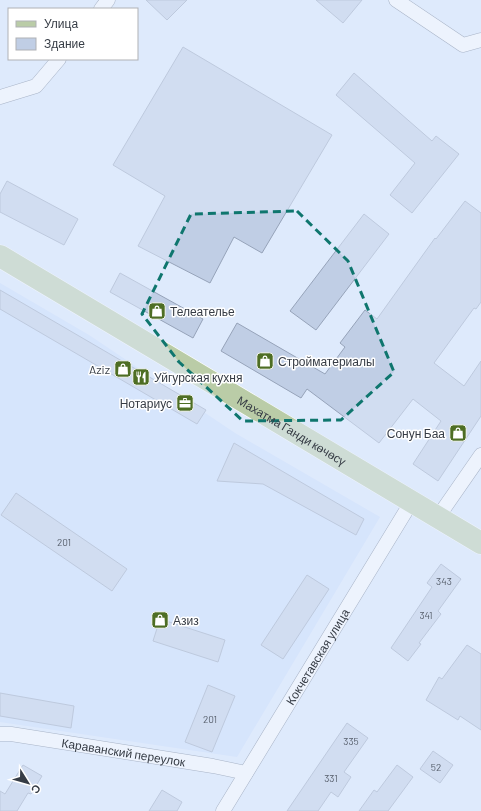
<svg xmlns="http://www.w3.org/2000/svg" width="481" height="811" viewBox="0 0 481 811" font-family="Barlow,sans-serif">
<rect width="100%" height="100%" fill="#deeafc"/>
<path fill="#ccdffc" d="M 0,283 L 89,335 L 235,433 L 380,517 L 237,757 L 0,722 Z"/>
<path fill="#c0cee5" stroke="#96a3b9" d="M 146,0 L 187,0 L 167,20 Z
M 316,0 L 362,0 L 343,23 Z
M 183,47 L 332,135 L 262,253 L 234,237 L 210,283 L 138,246 L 165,196 L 113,165 Z
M 354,73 L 432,141 L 436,136 L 459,154 L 412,213 L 390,195 L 415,163 L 336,95 Z
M 7,181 L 78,219 L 64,245 L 0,212 L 0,194 Z
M 465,201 L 481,213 L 481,302 L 476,309 L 474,308 L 434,363 L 464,386 L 481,361 L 481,416 L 438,481 L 413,464 L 441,421 L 413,399 L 379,443 L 307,389 L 301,398 L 221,351 L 237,323 L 325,374 L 345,347 L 340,343 L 365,310 L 377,319 L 435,238 L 436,239 Z
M 364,214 L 389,234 L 316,330 L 290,311 Z
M 120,273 L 203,319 L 193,338 L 110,292 Z
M 0,290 L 206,410 L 197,424 L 0,309 Z
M 234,443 L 364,519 L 356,535 L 263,484 L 217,481 Z
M 16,493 L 127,569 L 112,591 L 1,515 Z
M 441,564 L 461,579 L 438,611 L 441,614 L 419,643 L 421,644 L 408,661 L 391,648 L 432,587 L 427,583 Z
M 307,575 L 329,589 L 283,659 L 261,645 Z
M 160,619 L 225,640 L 218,662 L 153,641 Z
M 467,645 L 481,654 L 481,730 L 460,716 L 458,720 L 426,700 L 439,677 L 442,679 Z
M 208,685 L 235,696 L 212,752 L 185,742 Z
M 0,693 L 74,706 L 71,728 L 0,716 Z
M 347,723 L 368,738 L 344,772 L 351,777 L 338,797 L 331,792 L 318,811 L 287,811 Z
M 433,751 L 453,765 L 440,783 L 420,769 Z
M 23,765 L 42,776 L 31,794 L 28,793 L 17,811 L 0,811 L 0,791 L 5,794 Z
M 397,765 L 413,777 L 388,811 L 359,811 L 374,790 L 377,792 Z
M 162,790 L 182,802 L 177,811 L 149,811 Z"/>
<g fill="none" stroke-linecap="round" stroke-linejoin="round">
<defs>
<g id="minor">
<path d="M 396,0 L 463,45 L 481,40"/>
<path d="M 101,9 L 108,0"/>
<path d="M 0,97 L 36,86 L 59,59"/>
<path d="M 438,517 L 481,455"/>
<path id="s1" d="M 0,734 L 11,734 L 213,766 L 246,773"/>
<path id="s2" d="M 223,811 L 412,501"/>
</g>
<g id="primary">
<path id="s3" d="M 0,256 L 481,543"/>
</g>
</defs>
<use href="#minor" stroke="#687589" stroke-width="15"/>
<use href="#primary" stroke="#fff" stroke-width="23"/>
<use href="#minor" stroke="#fff" stroke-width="14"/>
<use href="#primary" stroke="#bacca7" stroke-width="22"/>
</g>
<path d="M0 0H481V811H0ZM 297,211 L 348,261 L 394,372 L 341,420 L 243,421 L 179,362 L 142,314 L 191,214 Z" fill="#deeafc" fill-opacity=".55" fill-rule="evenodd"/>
<path fill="none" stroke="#0f766e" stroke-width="3" stroke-dasharray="8 5" stroke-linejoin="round" d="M 297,211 L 348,261 L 394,372 L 341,420 L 243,421 L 179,362 L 142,314 L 191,214 Z"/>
<defs>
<symbol id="shop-square" viewBox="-11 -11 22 22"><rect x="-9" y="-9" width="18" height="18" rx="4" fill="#4e6e24" stroke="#fff"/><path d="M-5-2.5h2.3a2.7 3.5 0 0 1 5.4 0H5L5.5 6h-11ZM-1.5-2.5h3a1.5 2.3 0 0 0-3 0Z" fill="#fff"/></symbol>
<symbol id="restaurant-square" viewBox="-11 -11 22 22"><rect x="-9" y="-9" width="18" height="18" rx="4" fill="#4e6e24" stroke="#fff"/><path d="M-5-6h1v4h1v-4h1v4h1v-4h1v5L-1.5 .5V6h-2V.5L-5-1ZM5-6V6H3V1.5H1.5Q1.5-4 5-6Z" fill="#fff"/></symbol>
<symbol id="office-square" viewBox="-11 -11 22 22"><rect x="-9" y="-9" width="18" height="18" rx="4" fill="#4e6e24" stroke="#fff"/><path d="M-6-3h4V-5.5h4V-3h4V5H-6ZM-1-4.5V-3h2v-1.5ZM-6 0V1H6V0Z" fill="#fff"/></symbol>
</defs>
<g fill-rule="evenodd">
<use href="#shop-square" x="147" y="301" width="20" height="20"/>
<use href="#shop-square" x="255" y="351" width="20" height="20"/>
<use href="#shop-square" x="113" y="359" width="20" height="20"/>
<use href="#restaurant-square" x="131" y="367" width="20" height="20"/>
<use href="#office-square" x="175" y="393" width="20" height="20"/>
<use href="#shop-square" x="448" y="423" width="20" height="20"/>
<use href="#shop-square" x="150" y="610" width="20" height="20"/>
</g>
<g text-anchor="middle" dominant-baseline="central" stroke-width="3" stroke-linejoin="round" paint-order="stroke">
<g font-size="10" fill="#58606d">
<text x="64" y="542">201</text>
<text x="444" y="581">343</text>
<text x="426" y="615">341</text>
<text x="210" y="719">201</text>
<text x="351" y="741">335</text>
<text x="436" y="767">52</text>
<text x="331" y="778">331</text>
</g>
<g font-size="12" fill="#363c45" stroke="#fff" text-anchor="start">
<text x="170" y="311">Телеателье</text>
<text x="278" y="361">Стройматериалы</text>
<text x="110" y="369" text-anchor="end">Aziz</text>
<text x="154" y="377">Уйгурская кухня</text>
<text x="172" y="403" text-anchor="end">Нотариус</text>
<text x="445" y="433" text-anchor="end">Сонун Баа</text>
<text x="173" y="620">Азиз</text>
</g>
<g font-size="12" fill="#363c45" stroke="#fff">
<text stroke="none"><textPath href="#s3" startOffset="340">Махатма Ганди көчөсү</textPath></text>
<text stroke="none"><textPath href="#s2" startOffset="181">Кокчетавская улица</textPath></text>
<text stroke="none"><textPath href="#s1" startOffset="125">Караванский переулок</textPath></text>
</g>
</g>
<rect x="8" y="8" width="130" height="52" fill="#ffffff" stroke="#afb1b5"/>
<rect x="16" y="21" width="20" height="6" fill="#bacca7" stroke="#afb1b5"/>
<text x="44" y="28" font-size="12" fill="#363c45">Улица</text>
<rect x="16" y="38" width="20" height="12" fill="#c0cee5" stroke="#afb1b5"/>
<text x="44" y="48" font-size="12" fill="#363c45">Здание</text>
<g transform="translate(28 783) rotate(127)" stroke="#ffffff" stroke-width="3" paint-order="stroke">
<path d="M0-3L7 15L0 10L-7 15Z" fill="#363c45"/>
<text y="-6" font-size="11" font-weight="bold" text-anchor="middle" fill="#363c45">С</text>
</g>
</svg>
